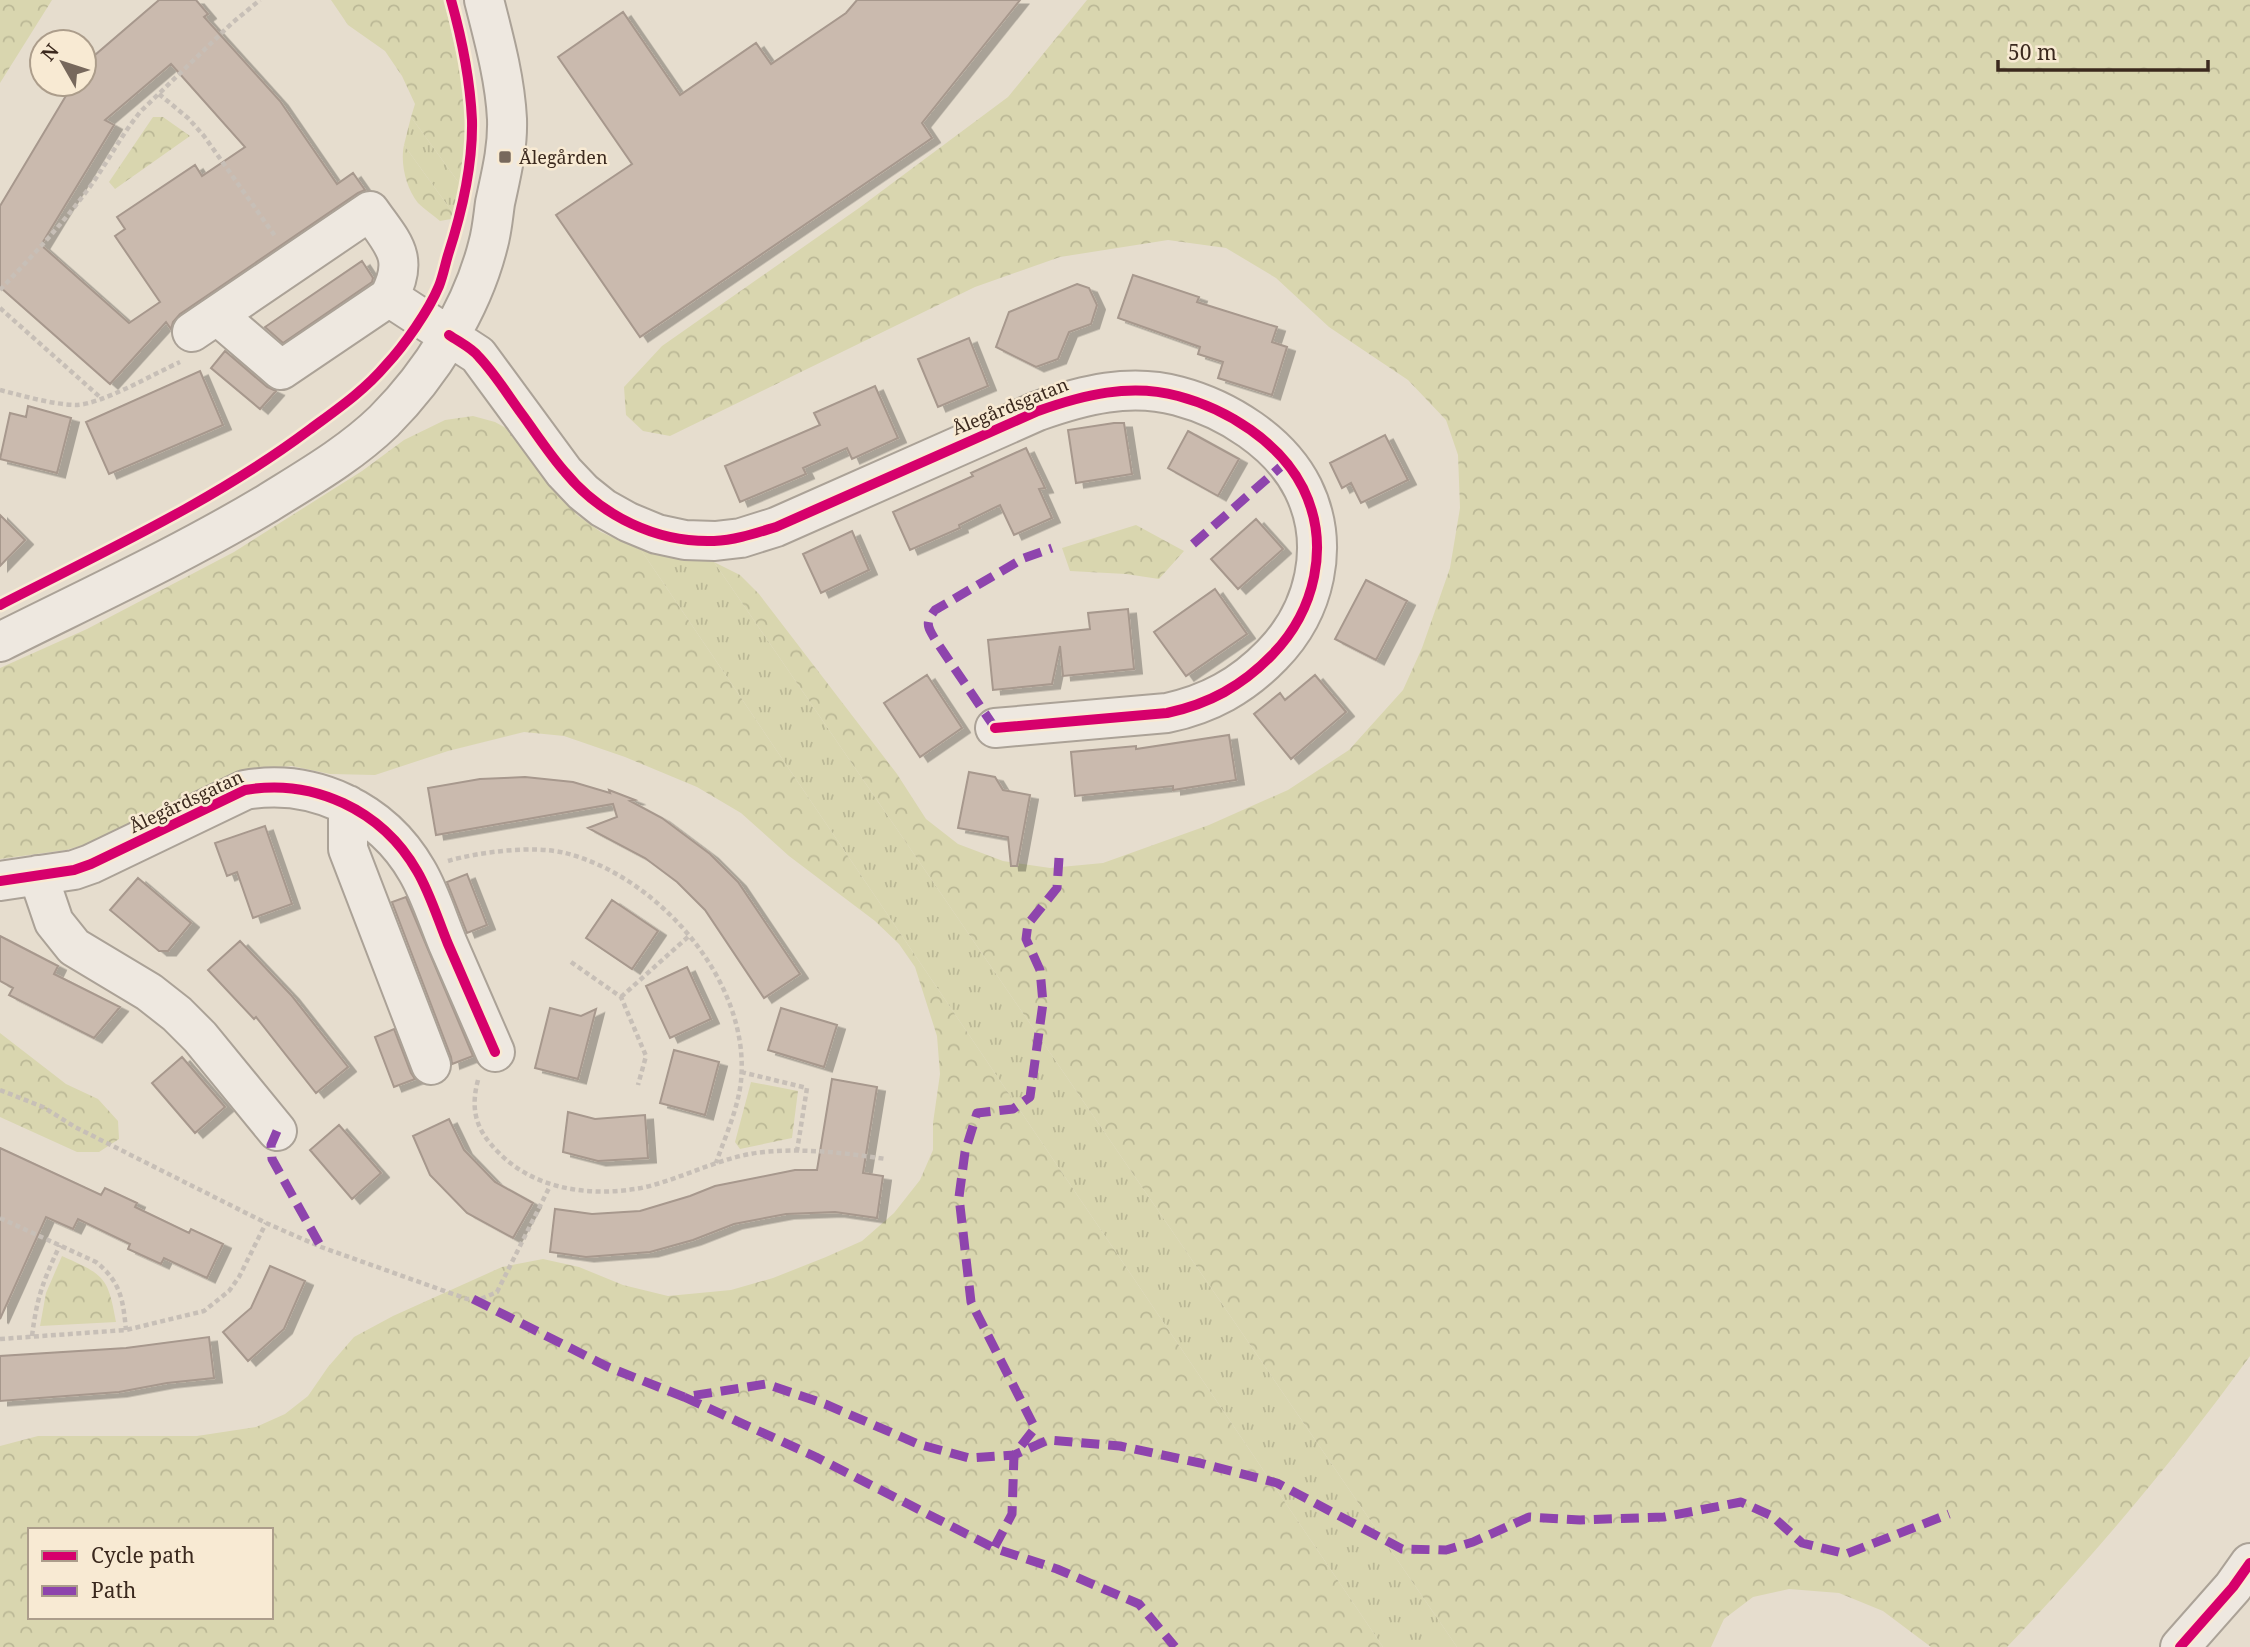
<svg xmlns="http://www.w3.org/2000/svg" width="2250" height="1647" viewBox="0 0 2250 1647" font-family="'Noto Serif',serif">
<defs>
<pattern id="grass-tufts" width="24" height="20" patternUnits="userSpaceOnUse" patternTransform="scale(1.75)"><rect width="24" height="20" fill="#d9d6af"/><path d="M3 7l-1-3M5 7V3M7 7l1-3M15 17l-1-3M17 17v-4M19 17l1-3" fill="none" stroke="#bbb896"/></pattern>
<pattern id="forest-crowns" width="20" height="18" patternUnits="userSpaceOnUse" patternTransform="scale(1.75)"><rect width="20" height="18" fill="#d9d6af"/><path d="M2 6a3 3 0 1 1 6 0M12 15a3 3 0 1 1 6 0" fill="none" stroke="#bbb896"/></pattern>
<filter id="shadow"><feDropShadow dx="8" dy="4.5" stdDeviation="0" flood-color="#0004"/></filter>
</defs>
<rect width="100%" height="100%" fill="#e6ddce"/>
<path fill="url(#grass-tufts)" d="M 411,117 L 462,187 L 453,213 L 404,145 Z
M 641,550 L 714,562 L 1457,1647 L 1383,1647 Z"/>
<path fill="url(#forest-crowns)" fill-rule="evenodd" d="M 0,0 L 52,0 L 0,83 Z
M 331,0 L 444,0 L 460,69 L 469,145 L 462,187 L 411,117 L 415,104 L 402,76 L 385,51 L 348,25 Z
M 1087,0 L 2250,0 L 2250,1356 C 2177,1457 2094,1556 2007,1647 L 1931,1647 L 1883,1611 L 1839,1593 L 1789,1589 L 1753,1597 L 1724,1619 L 1711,1647 L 1457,1647 L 714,562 L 740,575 L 759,594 L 897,774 L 926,819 L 958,844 L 1003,861 L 1050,868 L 1103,863 L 1209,825 L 1288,790 L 1349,750 L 1403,690 L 1422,648 L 1450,568 L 1460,508 L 1458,455 L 1446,420 L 1408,380 L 1329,327 L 1276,278 L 1226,248 L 1168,240 L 1060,257 L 975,287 L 670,436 L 643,431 L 626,415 L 624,387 L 662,346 L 859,208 L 1008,97 Z
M 153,117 L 163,117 L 190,136 L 115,189 L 109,182 Z
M 404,145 L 453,213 L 451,219 L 440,221 C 433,215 424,209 418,203 C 406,188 400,163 404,145 Z
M 473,416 L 495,422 L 515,433 L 577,515 L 601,532 L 641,550 L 1383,1647 L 0,1647 L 0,1446 L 38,1436 L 197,1436 L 256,1427 L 285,1414 L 308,1396 L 328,1367 L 354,1337 L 393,1316 L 502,1267 L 543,1259 L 579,1267 L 623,1285 L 668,1296 L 731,1290 L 773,1278 L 826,1257 L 862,1241 L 894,1213 L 920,1180 L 933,1150 L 933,1123 L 940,1074 L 937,1036 L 915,967 L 899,944 L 875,921 L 789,856 L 741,813 L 697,787 L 625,757 L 564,736 L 524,732 L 448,751 L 375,775 L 330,774 L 292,766 L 250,770 L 118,835 L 66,850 L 0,859 L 0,668 L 87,629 L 234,552 L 362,471 L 404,440 L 445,420 ZM 30,1530 L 271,1530 L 271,1617 L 30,1617 Z
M 1136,525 L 1184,551 L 1159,579 L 1126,574 L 1070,571 L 1062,548 Z
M 0,1033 L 66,1084 L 98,1099 L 118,1121 L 119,1139 L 99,1152 L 77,1152 L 0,1117 Z
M 751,1082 L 798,1091 L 792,1138 L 740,1149 L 735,1142 Z
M 62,1256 C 104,1275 108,1276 116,1322 L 40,1326 L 46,1293 Z"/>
<path fill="#cabaae" stroke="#a7988d" stroke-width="2" fill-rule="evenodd" filter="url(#shadow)" d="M 159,0 L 196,0 L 208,14 L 204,17 L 280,101 L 337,184 L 353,173 L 365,190 L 358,193 L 180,314 L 173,322 L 171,329 L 166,322 L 110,384 L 0,287 L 0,206 L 73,84 L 84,84 L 84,67 L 88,61 ZM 171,64 L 245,147 L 202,176 L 195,165 L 117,217 L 125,229 L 115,236 L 160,302 L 129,323 L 41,245 L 114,125 L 105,120 Z
M 857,0 L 1020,0 L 922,123 L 932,138 L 640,337 L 556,215 L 632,164 L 558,57 L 623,12 L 680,95 L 756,43 L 771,64 L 846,13 Z
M 362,261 L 373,278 L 372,282 L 283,343 L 265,327 Z
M 1133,275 L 1199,297 L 1197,302 L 1277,327 L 1272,342 L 1287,347 L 1272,395 L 1218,378 L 1223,362 L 1198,354 L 1200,347 L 1118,318 Z
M 1077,284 L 1089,288 L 1097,305 L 1091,324 L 1069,332 L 1058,359 L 1036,367 L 996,347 L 1009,312 Z
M 969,338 L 988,386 L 938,407 L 918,359 Z
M 225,351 L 267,387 L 276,391 L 260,409 L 211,368 Z
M 200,371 L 223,425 L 109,474 L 86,422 Z
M 875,386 L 898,438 L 852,459 L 847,448 L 803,468 L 806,474 L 740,502 L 725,466 L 820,425 L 814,413 Z
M 28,406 L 71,418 L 57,473 L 0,459 L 10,413 L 26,417 Z
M 1114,423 L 1124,423 L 1132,474 L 1076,483 L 1068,430 Z
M 1188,431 L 1239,459 L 1218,496 L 1168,468 Z
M 1385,435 L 1408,480 L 1361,503 L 1351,483 L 1342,488 L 1330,463 Z
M 1026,448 L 1045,488 L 1039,489 L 1052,518 L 1014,535 L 1000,505 L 959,525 L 960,528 L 910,550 L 893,512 L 973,476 L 971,473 Z
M 0,515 L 25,540 L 0,566 Z
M 1256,519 L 1283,549 L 1238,589 L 1211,559 Z
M 852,531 L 869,570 L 821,593 L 803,554 Z
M 1366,580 L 1407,601 L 1376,660 L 1335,639 Z
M 1215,589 L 1247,634 L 1186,676 L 1154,632 Z
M 1128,609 L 1134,669 L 1063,676 L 1060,646 L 1052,684 L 993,690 L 988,640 L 1090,629 L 1088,613 Z
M 927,675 L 962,728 L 920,757 L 884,703 Z
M 1315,675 L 1346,712 L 1291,759 L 1254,714 L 1280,693 L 1285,700 Z
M 1229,735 L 1236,780 L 1173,790 L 1173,786 L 1075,796 L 1071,752 L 1136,746 L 1136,749 Z
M 969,772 L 995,777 L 1003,790 L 1030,795 L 1017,866 L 1011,866 L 1008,837 L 958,828 Z
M 525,777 L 573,782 L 610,793 L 609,790 L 635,800 L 630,801 L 662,818 L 710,854 L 738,882 L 800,974 L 764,998 L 705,910 L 677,882 L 645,858 L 588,828 L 617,817 L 613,804 L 436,835 L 428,788 L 480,779 Z
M 265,826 L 292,904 L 253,918 L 237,872 L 227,876 L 215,843 Z
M 467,874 L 487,925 L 467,933 L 447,882 Z
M 138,878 L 191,923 L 168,951 L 159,951 L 110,910 Z
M 406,897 L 473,1056 L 452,1064 L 451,1057 L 392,902 Z
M 612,900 L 658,931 L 632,969 L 586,938 Z
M 0,936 L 58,966 L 54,974 L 120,1007 L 94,1038 L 9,995 L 13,988 L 0,981 Z
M 240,941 L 291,995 L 348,1067 L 316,1093 L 256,1017 L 254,1019 L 208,970 Z
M 687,967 L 711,1019 L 670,1038 L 646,986 Z
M 550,1008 L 581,1016 L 596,1009 L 578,1079 L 535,1068 Z
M 781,1008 L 837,1025 L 824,1067 L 768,1050 Z
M 394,1029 L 411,1073 L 415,1079 L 394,1087 L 375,1037 Z
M 674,1050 L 719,1062 L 705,1115 L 660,1103 Z
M 182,1057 L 225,1107 L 195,1133 L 152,1083 Z
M 832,1079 L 877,1087 L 863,1173 L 883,1176 L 877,1218 L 835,1212 L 786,1214 L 734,1224 L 693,1240 L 650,1252 L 586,1257 L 550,1252 L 555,1209 L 592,1214 L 640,1211 L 690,1196 L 715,1186 L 795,1170 L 817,1170 Z
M 568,1112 L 595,1119 L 645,1115 L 648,1158 L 598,1161 L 563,1152 Z
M 449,1119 L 464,1150 L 495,1182 L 533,1203 L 513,1238 L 467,1213 L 430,1175 L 413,1136 Z
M 339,1125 L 381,1173 L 352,1199 L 310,1150 Z
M 0,1148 L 101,1195 L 105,1188 L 137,1203 L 135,1207 L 189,1233 L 191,1229 L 223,1244 L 207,1278 L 164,1258 L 161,1264 L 128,1249 L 130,1244 L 78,1219 L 73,1229 L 46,1217 L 0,1319 Z
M 270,1266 L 305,1281 L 284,1329 L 248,1361 L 223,1332 L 251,1308 Z
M 209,1337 L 214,1378 L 167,1383 L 119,1392 L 0,1401 L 0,1356 L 126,1348 Z"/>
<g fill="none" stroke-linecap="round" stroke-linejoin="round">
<defs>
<path id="minor" d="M 217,315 L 281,370 L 389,297
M 192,332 L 370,211 C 393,244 410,257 389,297 L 478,355 L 564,472 L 583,492 L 603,508 L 628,522 L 657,534 L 685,540 L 715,541 L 741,538 L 776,527 L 1038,411 C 1083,395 1130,383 1178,396 C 1227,409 1280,442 1303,488 C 1331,545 1315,611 1272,655 C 1242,686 1209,704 1167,713 L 995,728
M 0,642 C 90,597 181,555 268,503 C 308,478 350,454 384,421 C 431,374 472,309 488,245 C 492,231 493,217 495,203 C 501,175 508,148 507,119 C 505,79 494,39 484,0
M 348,805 L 348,849 L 431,1065
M 38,875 L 54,922 L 74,947 L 149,992 L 177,1014 L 200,1037 L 277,1131
M 0,881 L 74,870 L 91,864 L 245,790 C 313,778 382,810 417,871 C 430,893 438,920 448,944 C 464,980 479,1016 495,1052
M 2180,1647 L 2233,1587 L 2250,1563"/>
</defs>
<use href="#minor" stroke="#aba297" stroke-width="42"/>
<path stroke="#c7bfb7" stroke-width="4.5" stroke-dasharray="5 3.5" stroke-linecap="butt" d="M 159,94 L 188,118 L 204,136 L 275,236
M 0,290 C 30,258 60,227 86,192 C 106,166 120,136 141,111 L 232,23 L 260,0
M 0,308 L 101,398
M 0,390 C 24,396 50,404 75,405 C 101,405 155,373 180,362
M 448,861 C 478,852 534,845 565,853 C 658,876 751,982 741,1081 C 738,1109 725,1137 716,1163
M 571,962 L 621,997 L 646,1056 L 638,1085
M 621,997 L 689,936
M 741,1072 L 807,1088 L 797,1151
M 478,1080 C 470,1110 476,1130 498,1152 C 535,1190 590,1197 641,1188 C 683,1179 721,1156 764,1152 C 806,1148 845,1153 886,1159
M 0,1090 L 43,1107 L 75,1127 L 266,1223 L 321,1247 L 467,1299 L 481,1299 L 497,1292 L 550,1186
M 0,1218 L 96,1262 C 121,1282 123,1300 126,1330
M 32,1336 C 37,1297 43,1281 60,1245
M 0,1339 L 126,1330 L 204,1311 L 229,1291 L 239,1277 L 266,1223"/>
<use href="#minor" stroke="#eee8e0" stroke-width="38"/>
<path stroke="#8e44ad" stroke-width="9" stroke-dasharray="18 9" stroke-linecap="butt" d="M 1193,544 L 1285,463
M 995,728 L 936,641 C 928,627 924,624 935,610 L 1024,558 L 1052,548
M 1059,858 L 1057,888 L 1028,924 L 1026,939 L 1040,970 L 1043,1003 L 1030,1097 L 1013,1109 L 977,1113 L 965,1152 L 959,1197 L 971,1302 L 1035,1428 L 1014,1455 L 1012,1514 L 994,1548 L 1057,1569 L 1139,1604 L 1175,1647
M 277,1131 L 271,1145 L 272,1159 L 321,1247
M 473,1299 L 608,1367 L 684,1397 L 766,1384 L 825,1404 L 918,1444 L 969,1458 L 1014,1455 L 1048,1440 L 1120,1446 L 1200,1463 L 1277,1483 L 1402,1549 L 1446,1550 L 1473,1542 L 1529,1517 L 1580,1520 L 1664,1517 L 1741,1502 L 1772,1516 L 1802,1543 L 1846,1554 L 1949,1514
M 684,1397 L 816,1457 L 994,1548"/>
<defs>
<path id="cycleway" d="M 449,335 C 459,342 472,348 479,357 C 496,375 509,397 524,417 C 537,435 550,455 565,472 C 601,516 657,543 714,541 C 736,540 756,533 776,527 L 1038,411 C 1083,395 1130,383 1178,396 C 1227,409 1280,442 1303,488 C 1331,545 1315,611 1272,655 C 1242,686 1209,704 1167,713 L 995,728
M 0,605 C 105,551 214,501 309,430 C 336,410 364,391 386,365 C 404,346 429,310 439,286 C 443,276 445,265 448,255 C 462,212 473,166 472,120 C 470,79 462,39 451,0
M 0,881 L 74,870 L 91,864 L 245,790 C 313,778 382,810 417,871 C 430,893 438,920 448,944 C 464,980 479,1016 495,1052
M 2180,1647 L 2233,1587 L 2250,1563"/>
</defs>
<use href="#cycleway" stroke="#f8ead3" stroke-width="15"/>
<use href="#cycleway" stroke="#d6006c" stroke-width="10"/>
</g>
<rect fill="#77685c" stroke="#f8ead3" stroke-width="2.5" x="498" y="150" width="14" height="14" rx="3.5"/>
<g text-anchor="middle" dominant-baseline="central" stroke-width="5" stroke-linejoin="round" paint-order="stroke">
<g font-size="18" fill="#3b291e" stroke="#f8ead3" text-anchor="start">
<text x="519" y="157">Ålegården</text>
</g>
<g font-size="18" fill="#3b291e" stroke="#f8ead3">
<text transform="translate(1010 406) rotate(-22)">Ålegårdsgatan</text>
<text transform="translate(186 801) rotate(-25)">Ålegårdsgatan</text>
</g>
</g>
<rect x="28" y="1528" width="245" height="91" fill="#f8ead3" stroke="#ac9d8b" stroke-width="2"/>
<rect x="42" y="1551" width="35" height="10" fill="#d6006c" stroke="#ac9d8b" stroke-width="2"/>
<text x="91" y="1563" font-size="21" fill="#3b291e">Cycle path</text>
<rect x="42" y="1586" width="35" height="10" fill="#8e44ad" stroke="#ac9d8b" stroke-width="2"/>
<text x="91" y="1598" font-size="21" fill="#3b291e">Path</text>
<g transform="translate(63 63) rotate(309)"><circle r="33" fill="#f8ead3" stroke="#ac9d8b" stroke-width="2"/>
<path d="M0-5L12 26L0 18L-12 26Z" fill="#77685c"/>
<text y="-10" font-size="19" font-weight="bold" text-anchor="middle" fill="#3b291e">N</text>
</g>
<path d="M1998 60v10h210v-10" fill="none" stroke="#3b291e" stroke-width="3.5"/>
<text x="2008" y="60" font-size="21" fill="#3b291e" stroke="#f8ead3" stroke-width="5" paint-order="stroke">50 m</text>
</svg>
